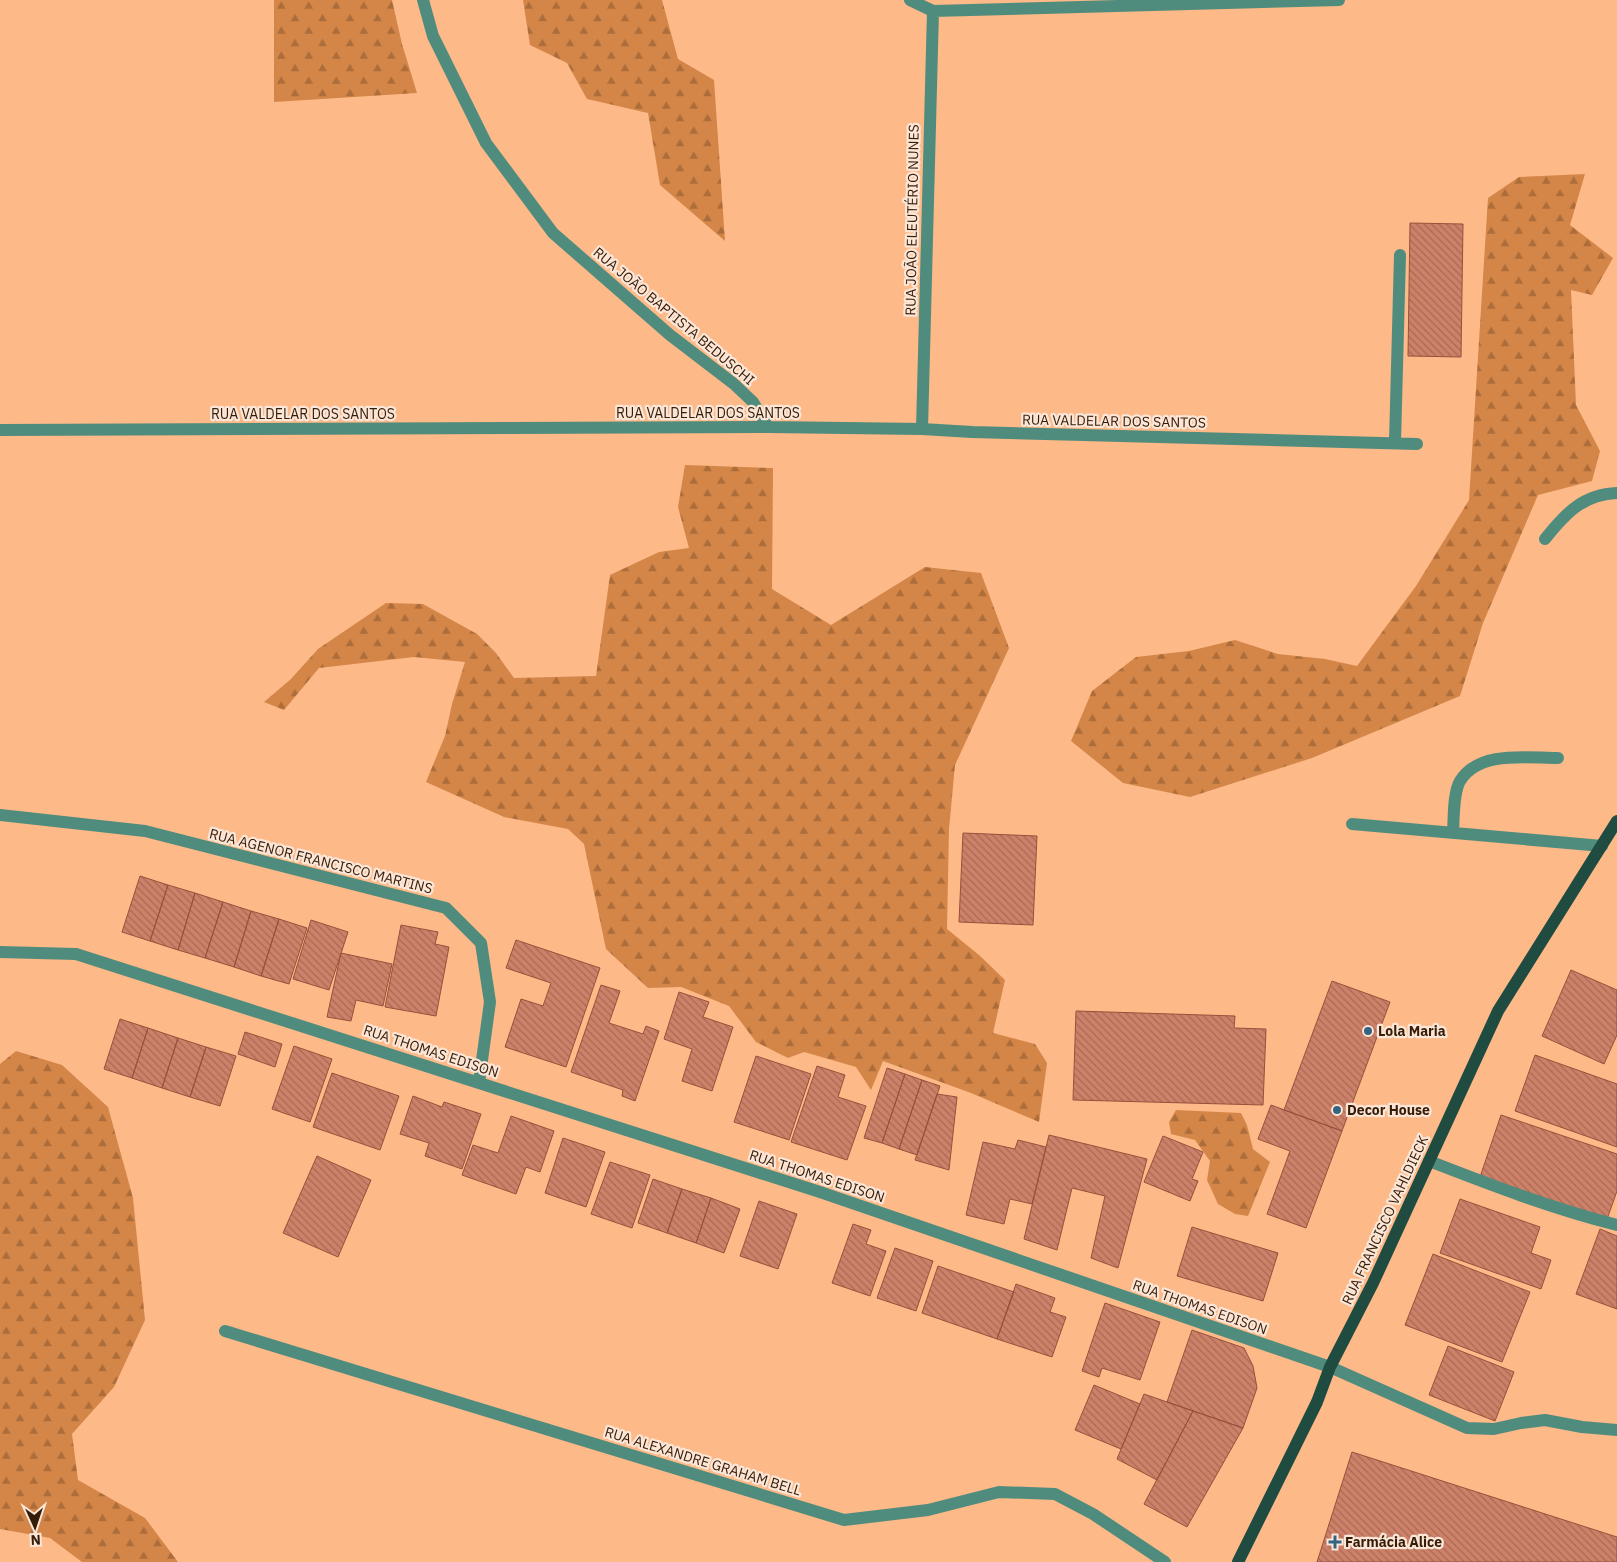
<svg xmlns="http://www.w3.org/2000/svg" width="1617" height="1562" viewBox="0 0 1617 1562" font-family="'IBM Plex Sans',sans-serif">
<defs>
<pattern id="forest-firs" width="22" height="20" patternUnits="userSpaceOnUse" patternTransform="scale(1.25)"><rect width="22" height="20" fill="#d48648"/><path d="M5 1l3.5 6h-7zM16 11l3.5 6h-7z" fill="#ad6d3a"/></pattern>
<pattern id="building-back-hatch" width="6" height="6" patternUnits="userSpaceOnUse" patternTransform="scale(1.25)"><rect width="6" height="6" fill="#ce8169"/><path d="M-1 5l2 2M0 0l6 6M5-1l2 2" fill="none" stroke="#a86954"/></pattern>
</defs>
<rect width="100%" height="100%" fill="#fdb987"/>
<path fill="url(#forest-firs)" d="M 274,0 L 392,0 L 402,44 L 417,93 L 274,102 Z
M 523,0 L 662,0 L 678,59 L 714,80 L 725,241 L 660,185 L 648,113 L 587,99 L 567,63 L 530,45 Z
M 1585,174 L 1570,225 L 1613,258 L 1592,295 L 1571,290 L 1576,405 L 1600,451 L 1592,481 L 1538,495 L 1483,623 L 1460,696 L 1312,758 L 1190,797 L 1123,783 L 1071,741 L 1092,691 L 1136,657 L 1189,651 L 1235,640 L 1278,654 L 1325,659 L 1357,666 L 1416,586 L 1469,500 L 1488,198 L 1519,177 Z
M 685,465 L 773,468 L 772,589 L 831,625 L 925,567 L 981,573 L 1009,648 L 955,765 L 949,829 L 947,929 L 979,955 L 1005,980 L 993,1033 L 1035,1044 L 1047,1063 L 1039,1122 L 971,1093 L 883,1061 L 871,1090 L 856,1067 L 804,1052 L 788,1058 L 756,1042 L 729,1006 L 681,987 L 648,988 L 606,949 L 584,844 L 568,829 L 504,817 L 426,782 L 445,736 L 452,704 L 465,662 L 414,657 L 319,668 L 284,710 L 264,702 L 291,679 L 318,649 L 386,603 L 423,604 L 477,634 L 496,653 L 514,678 L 596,676 L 610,575 L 659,552 L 689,548 L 678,507 Z
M 16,1051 L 62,1065 L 108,1107 L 133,1198 L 145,1320 L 114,1387 L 72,1434 L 78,1480 L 145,1518 L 178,1562 L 82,1562 L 50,1538 L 0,1529 L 0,1064 Z
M 1176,1110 L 1241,1113 L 1247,1125 L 1253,1149 L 1270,1162 L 1248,1216 L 1235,1214 L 1218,1204 L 1207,1180 L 1210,1161 L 1195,1140 L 1171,1134 L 1169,1122 Z"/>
<path fill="url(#building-back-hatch)" stroke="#99503a" d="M 1410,223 L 1463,224 L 1461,357 L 1408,356 Z
M 963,833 L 1037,836 L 1033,925 L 959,922 Z
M 140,876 L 168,885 L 150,941 L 122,932 Z
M 168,885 L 195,893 L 178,950 L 150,941 Z
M 195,893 L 223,902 L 205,958 L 178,950 Z
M 223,902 L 251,911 L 234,967 L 205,958 Z
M 251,911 L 279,919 L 261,976 L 234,967 Z
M 279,919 L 307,928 L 289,984 L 261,976 Z
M 311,920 L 348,932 L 329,990 L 293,979 Z
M 401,925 L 438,932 L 435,944 L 449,947 L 436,1016 L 385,1007 Z
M 516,940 L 600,968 L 566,1067 L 505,1047 L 521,999 L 543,1006 L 551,983 L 506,968 Z
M 341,953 L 392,964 L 383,1006 L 356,1000 L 351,1021 L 327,1017 Z
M 1571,970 L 1617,990 L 1617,1035 L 1604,1064 L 1542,1036 Z
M 1332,981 L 1390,1002 L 1342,1131 L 1284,1110 Z
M 601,985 L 620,991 L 609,1023 L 643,1034 L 646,1026 L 659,1031 L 635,1101 L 622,1096 L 623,1090 L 571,1072 Z
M 679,992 L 709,1002 L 703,1017 L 733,1027 L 712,1091 L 682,1081 L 692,1049 L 664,1039 Z
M 1076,1011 L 1235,1016 L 1234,1028 L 1266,1029 L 1263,1105 L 1073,1100 Z
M 120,1019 L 148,1028 L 132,1078 L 104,1069 Z
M 148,1028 L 178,1038 L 162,1088 L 132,1078 Z
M 245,1032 L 282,1044 L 275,1067 L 238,1054 Z
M 178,1038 L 206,1047 L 190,1097 L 162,1088 Z
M 294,1046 L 332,1059 L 310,1122 L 272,1109 Z
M 206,1047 L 236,1056 L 220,1106 L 190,1097 Z
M 1535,1055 L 1617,1084 L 1617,1147 L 1515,1111 Z
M 756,1056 L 811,1074 L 789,1140 L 734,1122 Z
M 817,1066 L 845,1075 L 838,1097 L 866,1106 L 847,1160 L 791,1142 Z
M 887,1068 L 905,1074 L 882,1143 L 864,1138 Z
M 332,1073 L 399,1096 L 380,1150 L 313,1127 Z
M 905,1074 L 922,1080 L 899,1149 L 882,1143 Z
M 922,1080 L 940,1086 L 917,1155 L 899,1149 Z
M 937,1094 L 957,1097 L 949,1170 L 915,1160 Z
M 413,1096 L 442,1107 L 444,1102 L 481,1114 L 462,1169 L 425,1156 L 429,1143 L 400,1134 Z
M 1271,1105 L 1342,1131 L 1306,1228 L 1267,1214 L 1290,1151 L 1258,1139 Z
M 1501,1115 L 1617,1154 L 1617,1191 L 1606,1222 L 1479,1180 Z
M 511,1116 L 554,1131 L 540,1172 L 526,1167 L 516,1194 L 462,1175 L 473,1145 L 498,1153 Z
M 1049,1135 L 1147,1159 L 1118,1268 L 1091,1258 L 1105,1196 L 1072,1188 L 1057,1250 L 1024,1239 Z
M 1163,1136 L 1203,1152 L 1192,1179 L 1198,1181 L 1190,1201 L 1144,1182 Z
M 563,1138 L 605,1152 L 586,1207 L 545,1193 Z
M 1018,1140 L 1046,1147 L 1032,1204 L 1010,1199 L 1004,1224 L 966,1215 L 983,1142 L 1015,1149 Z
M 317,1156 L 371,1180 L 338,1257 L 283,1233 Z
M 610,1162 L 650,1175 L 632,1228 L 591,1214 Z
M 653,1179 L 682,1189 L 667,1233 L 638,1223 Z
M 682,1189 L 711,1198 L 696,1243 L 667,1233 Z
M 711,1198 L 740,1209 L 724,1253 L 696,1243 Z
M 1460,1199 L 1540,1227 L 1531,1253 L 1551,1260 L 1541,1289 L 1440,1253 Z
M 759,1201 L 797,1214 L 778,1269 L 740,1256 Z
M 853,1224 L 871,1230 L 866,1244 L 886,1251 L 870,1296 L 832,1283 Z
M 1192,1227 L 1278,1253 L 1263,1301 L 1177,1276 Z
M 1600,1229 L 1617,1236 L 1617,1309 L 1576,1294 Z
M 895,1248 L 933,1261 L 916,1311 L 877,1298 Z
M 1433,1254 L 1530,1292 L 1502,1362 L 1405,1325 Z
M 938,1266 L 1014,1292 L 997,1339 L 922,1313 Z
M 1016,1284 L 1055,1298 L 1050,1312 L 1066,1317 L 1052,1357 L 997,1339 Z
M 1105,1303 L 1160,1322 L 1140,1380 L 1102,1368 L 1099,1377 L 1082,1371 Z
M 1192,1330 L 1244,1348 L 1253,1366 L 1257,1388 L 1243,1428 L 1167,1402 Z
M 1448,1346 L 1514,1372 L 1495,1421 L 1429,1395 Z
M 1094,1385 L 1140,1404 L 1121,1449 L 1075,1430 Z
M 1144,1394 L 1193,1411 L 1157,1480 L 1117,1459 Z
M 1193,1411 L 1243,1428 L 1187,1527 L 1144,1504 Z
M 1352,1452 L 1617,1537 L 1617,1562 L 1317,1562 Z"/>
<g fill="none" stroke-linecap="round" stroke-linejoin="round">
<path stroke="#4f8c7e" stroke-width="12" d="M 423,0 L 433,36 L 486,143 L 553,233 L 670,335 L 734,384 L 753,402 L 768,427
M 910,0 L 933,11 L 1339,0
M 922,429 L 933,11
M 0,430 L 768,427 L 922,429 L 972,432 L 1417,444
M 1395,442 L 1400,255
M 1545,539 C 1565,514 1583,494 1617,493
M 0,815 L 145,831 L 446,908 L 481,943 L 490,1002 L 479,1082
M 1352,824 L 1602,846
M 1453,832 C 1454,818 1453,793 1460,781 C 1479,750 1527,758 1558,758
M 0,952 L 76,954 L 820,1192 L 1330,1367 L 1467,1428 L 1494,1429 L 1521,1423 L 1545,1420 L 1582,1427 L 1617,1430
M 1429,1161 C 1491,1185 1553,1209 1617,1225
M 225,1331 L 844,1520 L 928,1510 L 999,1492 L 1055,1494 L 1093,1514 L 1165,1562"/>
<path stroke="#204b41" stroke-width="12" d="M 1238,1562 L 1317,1402 L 1330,1367 L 1373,1283 L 1498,1011 L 1617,821"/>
</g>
<g fill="#336583" stroke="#fbe6d7" stroke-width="2">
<circle cx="1368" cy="1031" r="5"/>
<circle cx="1337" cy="1110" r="5"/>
<path d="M1332.5 1534.5h5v5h5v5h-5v5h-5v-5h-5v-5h5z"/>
</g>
<g text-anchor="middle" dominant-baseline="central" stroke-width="4.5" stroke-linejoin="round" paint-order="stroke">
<g font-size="14" fill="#361d08" stroke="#fbe6d7">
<text transform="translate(912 220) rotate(-89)">RUA JOÃO ELEUTÉRIO NUNES</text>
<text transform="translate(674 316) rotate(40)">RUA JOÃO BAPTISTA BEDUSCHI</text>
<text x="708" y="413">RUA VALDELAR DOS SANTOS</text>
<text x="303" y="414">RUA VALDELAR DOS SANTOS</text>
<text transform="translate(1114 421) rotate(1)">RUA VALDELAR DOS SANTOS</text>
<text transform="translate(321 861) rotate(14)">RUA AGENOR FRANCISCO MARTINS</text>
<text transform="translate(431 1051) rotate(18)">RUA THOMAS EDISON</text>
<text transform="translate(817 1176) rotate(18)">RUA THOMAS EDISON</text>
<text transform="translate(1385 1220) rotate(-65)">RUA FRANCISCO VAHLDIECK</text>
<text transform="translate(1200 1307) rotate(19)">RUA THOMAS EDISON</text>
<text transform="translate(703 1461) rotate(17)">RUA ALEXANDRE GRAHAM BELL</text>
</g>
<g font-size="14" font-weight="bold" fill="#361d08" stroke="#fbe6d7" text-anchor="start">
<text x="1378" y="1031">Lola Maria</text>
<text x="1347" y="1110">Decor House</text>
<text x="1345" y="1542">Farmácia Alice</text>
</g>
</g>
<g transform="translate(35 1527) rotate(177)" stroke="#fbe6d7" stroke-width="4" paint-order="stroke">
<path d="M0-4L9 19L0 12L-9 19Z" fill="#361d08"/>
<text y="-8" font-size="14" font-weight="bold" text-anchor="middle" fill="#361d08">N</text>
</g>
</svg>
